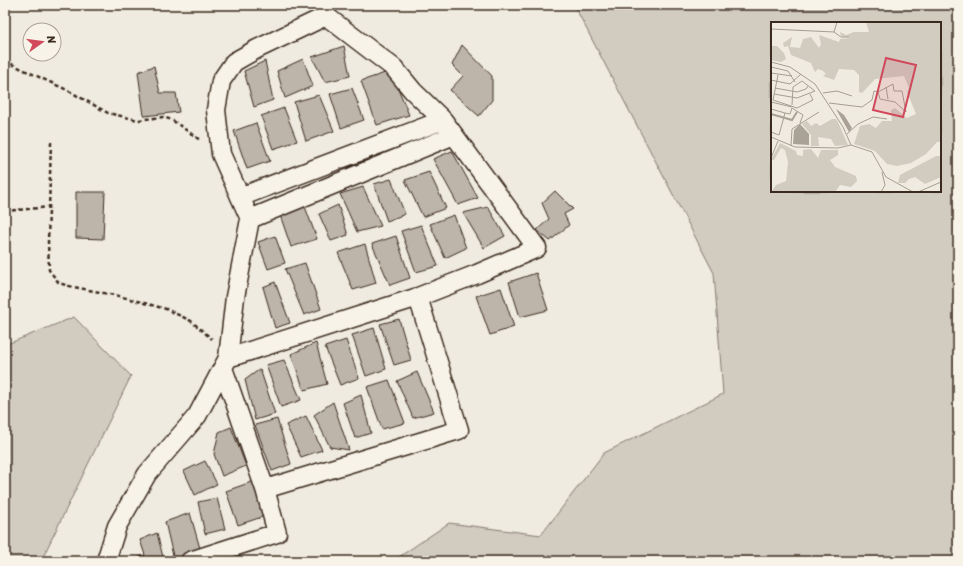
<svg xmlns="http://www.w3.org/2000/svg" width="963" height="566" viewBox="0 0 963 566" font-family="Sriracha,sans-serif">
<rect width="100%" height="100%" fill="#efebe0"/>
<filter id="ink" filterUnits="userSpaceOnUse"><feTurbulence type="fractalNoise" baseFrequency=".025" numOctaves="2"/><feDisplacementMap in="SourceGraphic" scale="8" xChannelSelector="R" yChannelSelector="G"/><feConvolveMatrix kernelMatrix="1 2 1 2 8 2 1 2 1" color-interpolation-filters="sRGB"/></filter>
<g filter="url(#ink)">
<path fill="#d1cbc0" stroke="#867a6f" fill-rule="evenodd" d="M 574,5 L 958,5 L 958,561 L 393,561 L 449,523 L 541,535 L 604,453 L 723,394 L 714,273 ZM 772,23 L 940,23 L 940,191 L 772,191 Z
M 74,317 L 131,376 L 41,561 L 5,561 L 5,345 Z"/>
<path fill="#bdb5aa" stroke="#3b2a1e" d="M 462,45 L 492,76 L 492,100 L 479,116 L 450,90 L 463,76 L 452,65 Z
M 344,46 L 350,76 L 325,82 L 312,57 Z
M 303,59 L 313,86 L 285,98 L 277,71 Z
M 265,61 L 273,100 L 254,107 L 244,71 Z
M 154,66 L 160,93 L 176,93 L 179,112 L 144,116 L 138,72 Z
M 391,71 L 409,115 L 377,125 L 361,81 Z
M 352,88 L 364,120 L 341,128 L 330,94 Z
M 319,95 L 334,131 L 306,141 L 294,102 Z
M 284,108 L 297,141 L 273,149 L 261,116 Z
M 256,123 L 270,161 L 247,169 L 234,131 Z
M 452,151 L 478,198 L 458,205 L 433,159 Z
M 429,172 L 446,208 L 423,217 L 405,180 Z
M 391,179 L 405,214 L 387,221 L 374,184 Z
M 363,187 L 381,226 L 357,232 L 340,194 Z
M 555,191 L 573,209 L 564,214 L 569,225 L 550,241 L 537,230 L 549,219 L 542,203 Z
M 76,192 L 105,192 L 103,239 L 76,238 Z
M 304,204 L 317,239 L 291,247 L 280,215 Z
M 338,205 L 348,235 L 331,241 L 319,214 Z
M 488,207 L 505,236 L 484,248 L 463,213 Z
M 454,215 L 466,248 L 445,258 L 430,224 Z
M 421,225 L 438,266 L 416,272 L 401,231 Z
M 275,236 L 285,263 L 268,269 L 258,242 Z
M 396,236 L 410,278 L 390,285 L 372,244 Z
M 365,244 L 376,283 L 353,290 L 338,253 Z
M 305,263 L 321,309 L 304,315 L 285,269 Z
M 536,273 L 548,310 L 520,317 L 509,282 Z
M 275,282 L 290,323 L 275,328 L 263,287 Z
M 501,288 L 514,327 L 490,335 L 476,296 Z
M 399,319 L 411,360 L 394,365 L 380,324 Z
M 374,328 L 386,369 L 366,376 L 352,335 Z
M 346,340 L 359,378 L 340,385 L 325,347 Z
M 316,343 L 327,384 L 304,390 L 291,354 Z
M 284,360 L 301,400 L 281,407 L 266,365 Z
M 260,369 L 275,414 L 255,420 L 245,380 Z
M 417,372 L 434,412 L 413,418 L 397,381 Z
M 389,380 L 405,423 L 382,429 L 367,387 Z
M 361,395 L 371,433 L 355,438 L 343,403 Z
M 333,402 L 349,450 L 330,447 L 314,415 Z
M 306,416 L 322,450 L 301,457 L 286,425 Z
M 277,419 L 291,464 L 272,471 L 255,425 Z
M 231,427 L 246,466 L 222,476 L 214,454 L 219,432 Z
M 205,461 L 217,484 L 195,495 L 184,471 Z
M 257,480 L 268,515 L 238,525 L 226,491 Z
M 217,498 L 225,529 L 205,534 L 198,502 Z
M 190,513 L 201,552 L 174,560 L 165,522 Z
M 157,533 L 164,561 L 129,561 L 145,555 L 140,540 Z"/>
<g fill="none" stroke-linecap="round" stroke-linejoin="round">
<defs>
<path id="street" d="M 240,197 L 443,120
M 250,219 L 454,135
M 228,358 L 418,297
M 223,368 L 265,489
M 106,561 L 117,526 L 147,474 L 197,416 L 228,358 L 235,297 L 250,219 L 221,154 L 216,110 L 221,81 L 234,62 L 257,49 L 326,16
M 190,561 L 277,533 L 265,489 L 459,430 L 418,297 L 477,274 L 537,248 L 443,120 L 413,91 L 394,68 L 326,16"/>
</defs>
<use href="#street" stroke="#3b2a1e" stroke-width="21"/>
<path stroke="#3b2a1e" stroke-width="2.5" stroke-dasharray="4 3" stroke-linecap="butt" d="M 5,61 L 69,91 L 108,113 L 138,120 L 163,117 L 172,120 L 200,140
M 51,142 L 48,242 L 49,270 L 59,283 L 69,286 L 119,296 L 166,309 L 191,321 L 212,339
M 5,211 L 50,207"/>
<use href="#street" stroke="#f7f3e8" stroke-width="18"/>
</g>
</g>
<g transform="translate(771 22)">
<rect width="170" height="170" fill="#efebe0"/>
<path d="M 95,0 L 170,0 L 170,120 L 166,120 L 155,132 L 140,141 L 126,144 L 116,142 L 104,129 L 83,122 L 89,104 L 98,102 L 105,106 L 111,99 L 121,99 L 120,88 L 124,86 L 136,96 L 145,92 L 136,70 L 138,66 L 133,54 L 104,57 L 91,71 L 88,70 L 88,53 L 83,48 L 68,47 L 63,58 L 52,54 L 55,52 L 52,49 L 47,47 L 44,50 L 40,41 L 20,33 L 17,24 L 13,25 L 12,21 L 21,15 L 19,25 L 29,26 L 32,17 L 40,15 L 48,26 L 50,22 L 48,13 L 68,20 L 69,17 L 80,16 L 70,14 L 69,10 L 75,13 L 83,10 L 98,10 ZM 0,24 L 6,24 L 13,31 L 15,37 L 10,40 L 0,38 ZM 61,97 L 65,97 L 67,100 L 77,123 L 64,124 L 60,117 L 47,115 L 48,124 L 40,124 L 40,113 L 31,102 L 36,99 L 40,104 L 45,101 L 49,104 ZM 9,121 L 25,129 L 26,133 L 32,134 L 32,128 L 40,127 L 47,136 L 50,128 L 67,128 L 67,133 L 59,138 L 64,145 L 85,154 L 86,159 L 80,165 L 69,163 L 64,170 L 0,170 L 5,163 L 15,159 L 17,140 L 14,128 L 10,126 L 3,138 L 0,138 ZM 165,134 L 170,134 L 170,155 L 154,162 L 144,155 L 138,157 L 134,161 L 127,161 L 129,153 Z" fill="#d1cbc0"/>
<path d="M 65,87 L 73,93 L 81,106 L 78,110 ZM 29,102 L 38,112 L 38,123 L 22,122 L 23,108 Z" fill="#aaa296"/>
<path fill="none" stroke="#aaa296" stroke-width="2" d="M 0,92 L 21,98 L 26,90"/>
<path fill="none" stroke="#a79e92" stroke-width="1" d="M 66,0 L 63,10 L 70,15 L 78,15M 0,7 L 63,10M 0,40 L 19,45 L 44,62 L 72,105 L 80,123 L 101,130 L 115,155 L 142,170M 0,45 L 17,49 L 24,60M 0,51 L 21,54M 7,53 L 2,78 L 26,86 L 42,78 L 39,72M 0,58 L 19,62 L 30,52M 115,65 L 117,77M 4,66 L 26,70 L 35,67 L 37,64M 107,70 L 109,77 L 124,80 L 135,90M 52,71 L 66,69 L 81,74M 3,72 L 26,76 L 44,69 L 31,59 L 22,65M 0,80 L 21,85M 58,81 L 91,85 L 101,78 L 103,69 L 107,70 L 122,62 L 123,69 L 131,69 L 135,90M 21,83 L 22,65M 0,87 L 14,91M 0,110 L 8,113 L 14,91 L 19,92 L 21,86 L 32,93 L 29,101M 76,112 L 87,102 L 102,95 L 116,97M 0,115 L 24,125 L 67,126 L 80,123M 20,124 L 21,107 L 48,90M 0,136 L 7,119M 110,170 L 114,163 L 111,150M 147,170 L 170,160"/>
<path fill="#d1495b" fill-opacity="0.15" stroke="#d1495b" stroke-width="2" d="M 115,36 L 145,43 L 132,95 L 102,88 Z"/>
<rect width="170" height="170" fill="none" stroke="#3b2a1e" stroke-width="2"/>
</g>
<rect width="963" height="566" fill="none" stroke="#f7f3e8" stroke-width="20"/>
<rect x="10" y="10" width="943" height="546" fill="none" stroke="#3b2a1e" stroke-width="1.5" filter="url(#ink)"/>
<g transform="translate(42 42) rotate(76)"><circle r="19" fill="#f7f3e8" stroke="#aca397"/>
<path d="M0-3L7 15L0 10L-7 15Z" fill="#d1495b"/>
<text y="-6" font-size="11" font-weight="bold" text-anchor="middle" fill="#3b2a1e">N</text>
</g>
</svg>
